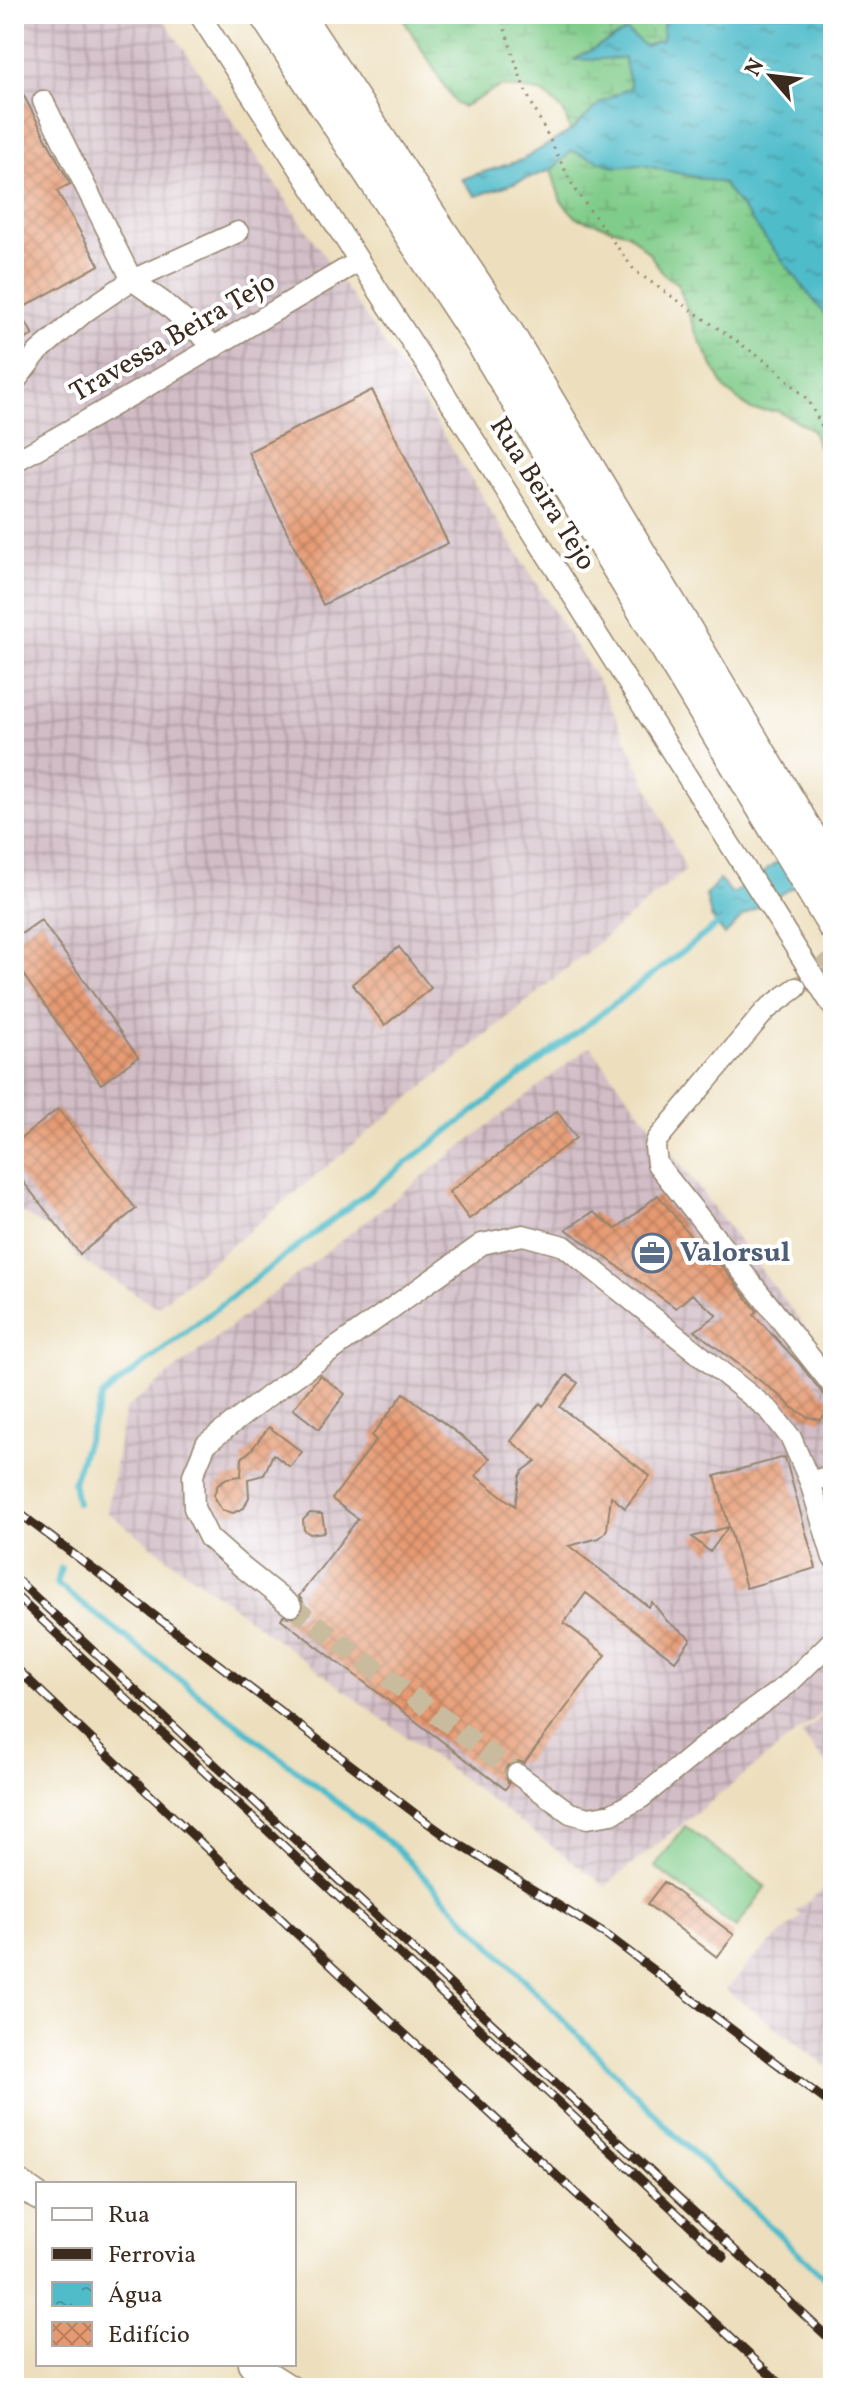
<svg xmlns="http://www.w3.org/2000/svg" width="847" height="2402" viewBox="0 0 847 2402" font-family="Vollkorn,serif">
<defs>
<pattern id="industrial-grid" width="8" height="8" patternUnits="userSpaceOnUse" patternTransform="scale(2)"><rect width="8" height="8" fill="#d2bdc6"/><path d="M0 4h8M4 0v8" fill="none" stroke="#ac9aa0"/></pattern>
<pattern id="wetland-marsh" width="20" height="14" patternUnits="userSpaceOnUse" patternTransform="scale(2)"><rect width="20" height="14" fill="#80cc8a"/><path d="M1 5h8M5 5V1M11 12h8M15 12V8" fill="none" stroke="#70af77"/></pattern>
<pattern id="water-ripples" width="26" height="14" patternUnits="userSpaceOnUse" patternTransform="scale(2)"><rect width="26" height="14" fill="#50bcca"/><path d="M2 4q2-2 4 0t4 0M15 11q2-2 4 0t4 0" fill="none" stroke="#4499a3"/></pattern>
<pattern id="building-cross-hatch" width="8" height="8" patternUnits="userSpaceOnUse" patternTransform="scale(2)"><rect width="8" height="8" fill="#e69a72"/><path d="M0 0l8 8M0 8l8-8" fill="none" stroke="#bc7e5d"/></pattern>
</defs>
<rect width="100%" height="100%" fill="#fff"/>
<filter id="ink" filterUnits="userSpaceOnUse"><feTurbulence type="fractalNoise" baseFrequency=".0125" numOctaves="2"/><feDisplacementMap in="SourceGraphic" scale="16" xChannelSelector="R" yChannelSelector="G"/><feConvolveMatrix kernelMatrix="1 2 1 2 8 2 1 2 1" color-interpolation-filters="sRGB"/></filter>
<filter id="wash" filterUnits="userSpaceOnUse"><feTurbulence type="fractalNoise" baseFrequency=".006" numOctaves="4" result="noise"/><feDisplacementMap in="SourceGraphic" scale="32" xChannelSelector="R" yChannelSelector="G"/><feGaussianBlur stdDeviation="1.8" result="paint"/><feColorMatrix in="noise" values="0 0 0 0 0 0 0 0 0 0 0 0 0 0 0 0 0 1.4 0 .05"/><feComposite in="paint" operator="in"/></filter>
<g filter="url(#wash)">
<rect width="100%" height="100%" fill="#eddfbd"/>
<path fill="url(#industrial-grid)" d="M 14,14 L 160,14 L 414,388 L 604,691 L 686,870 L 157,1307 L 78,1258 L 60,1235 L 14,1208 Z
M 590,1046 L 833,1364 L 833,1704 L 605,1886 L 107,1512 L 125,1409 Z
M 833,1709 L 833,1771 L 801,1734 Z
M 833,1882 L 833,2071 L 726,1990 L 755,1957 L 802,1916 L 796,1911 Z"/>
<path fill="url(#wetland-marsh)" stroke="#5e7b54" stroke-width="2" d="M 400,14 L 789,14 L 833,90 L 833,472 L 828,468 L 811,429 L 778,411 L 751,410 L 725,389 L 695,331 L 678,284 L 664,275 L 649,253 L 628,233 L 577,218 L 561,201 L 551,170 L 476,196 L 462,179 L 522,160 L 570,131 L 564,112 L 544,93 L 501,86 L 463,107 L 455,103 Z"/>
<path fill="#80cc8a" stroke="#5e7b54" stroke-width="2" d="M 685,1826 L 766,1887 L 736,1928 L 655,1867 Z"/>
<path fill="url(#water-ripples)" stroke="#467374" stroke-width="2" d="M 664,14 L 833,14 L 833,325 L 722,183 L 642,165 L 615,167 L 572,151 L 551,170 L 476,196 L 462,179 L 522,160 L 571,131 L 600,103 L 631,87 L 624,58 L 573,60 L 627,31 L 645,46 L 662,40 Z
M 833,822 L 833,864 L 743,916 L 725,935 L 711,917 L 706,895 L 719,880 L 733,894 Z"/>
<g fill="none" stroke-linecap="round" stroke-linejoin="round">
<path stroke="#50bcca" stroke-width="6" d="M 77,1503 L 73,1482 L 102,1396 L 717,925
M 61,1568 L 57,1584 L 396,1848 L 685,2145 L 833,2286"/>
</g>
<g id="blocks">
<path fill="url(#building-cross-hatch)" d="M 14,77 L 70,184 L 57,191 L 99,265 L 19,310 L 33,335 L 14,346 Z
M 372,390 L 448,543 L 323,605 L 248,452 Z
M 41,920 L 138,1057 L 101,1084 L 14,962 L 14,939 Z
M 399,947 L 431,988 L 385,1025 L 352,984 Z
M 58,1109 L 136,1209 L 80,1254 L 14,1170 L 14,1144 Z
M 557,1111 L 576,1138 L 469,1219 L 449,1192 Z
M 658,1195 L 710,1261 L 715,1258 L 757,1311 L 754,1315 L 798,1362 L 823,1394 L 833,1400 L 833,1408 L 820,1420 L 808,1417 L 791,1407 L 784,1399 L 695,1331 L 717,1315 L 692,1294 L 676,1308 L 566,1229 L 593,1212 L 616,1229 Z
M 320,1375 L 345,1394 L 319,1429 L 293,1409 Z
M 567,1375 L 578,1383 L 560,1407 L 650,1476 L 625,1508 L 611,1496 L 607,1529 L 604,1534 L 599,1538 L 569,1546 L 649,1607 L 652,1602 L 667,1621 L 691,1639 L 675,1661 L 586,1593 L 564,1623 L 606,1655 L 524,1763 L 518,1761 L 507,1766 L 504,1773 L 509,1784 L 505,1789 L 281,1619 L 283,1616 L 295,1618 L 302,1613 L 303,1602 L 299,1596 L 358,1519 L 332,1499 L 376,1440 L 372,1436 L 404,1393 L 490,1458 L 476,1476 L 515,1506 L 520,1476 L 523,1471 L 536,1461 L 511,1441 L 540,1403 L 543,1406 Z
M 269,1427 L 302,1452 L 290,1467 L 273,1454 L 264,1475 L 248,1479 L 249,1497 L 244,1508 L 233,1513 L 222,1510 L 215,1500 L 214,1495 L 218,1484 L 227,1478 L 241,1476 L 242,1458 L 251,1450 Z
M 785,1457 L 816,1568 L 746,1588 L 715,1476 Z
M 310,1513 L 322,1514 L 325,1532 L 310,1534 L 304,1530 L 303,1520 Z
M 728,1527 L 710,1552 L 692,1537 Z
M 664,1882 L 734,1935 L 717,1957 L 647,1904 Z"/>
</g>
</g>
<g filter="url(#ink)">
<use href="#blocks" fill-opacity="0" stroke="#94846e" stroke-width="2"/>
<g fill="none" stroke-linecap="round" stroke-linejoin="round">
<path stroke="#c9bb9d" stroke-width="20" stroke-dasharray="20 10" stroke-linecap="butt" d="M 799,986 L 833,960
M 291,1606 L 517,1774"/>
<defs>
<path id="minor" d="M 199,14 L 433,375 L 833,1007
M 43,101 L 132,280 L 163,302 L 215,347
M 14,383 L 38,352 L 86,311 L 132,280 L 238,232
M 14,462 L 163,377 L 359,261
M 796,988 L 766,1010 L 657,1140 L 655,1147 L 657,1164 L 833,1386
M 810,1482 L 833,1475
M 291,1606 L 242,1567 L 209,1538 L 194,1508 L 193,1475 L 206,1444 L 268,1396 L 482,1244 L 523,1235 L 564,1246 L 770,1411 L 791,1438 L 810,1482 L 833,1558
M 517,1774 L 570,1813 L 588,1818 L 612,1814 L 641,1798 L 719,1734 L 787,1685 L 833,1640"/>
<path id="major" d="M 14,2180 L 38,2197
M 251,2364 L 289,2388"/>
<path id="highway" d="M 264,14 L 482,344 L 833,926
M 298,14 L 506,329 L 833,873"/>
</defs>
<use href="#minor" stroke="#94846e" stroke-width="23"/>
<use href="#major" stroke="#94846e" stroke-width="29"/>
<use href="#highway" stroke="#94846e" stroke-width="33"/>
<path stroke="#94846e" stroke-width="3" stroke-dasharray="2 6" stroke-linecap="butt" d="M 500,14 L 524,88 L 575,190 L 635,271 L 774,367 L 807,399 L 833,446"/>
<use href="#minor" stroke="#fff" stroke-width="20"/>
<use href="#major" stroke="#fff" stroke-width="26"/>
<use href="#highway" stroke="#fff" stroke-width="30"/>
<defs>
<path id="rail" d="M 14,1509 L 421,1818 L 449,1838 L 608,1936 L 833,2106
M 14,1577 L 833,2342
M 14,1594 L 724,2257
M 14,1666 L 294,1931 L 785,2388"/>
</defs>
<use href="#rail" stroke="#3b2a1e" stroke-width="9"/>
<use href="#rail" stroke="#fff" stroke-width="6" stroke-dasharray="18" stroke-linecap="butt"/>
</g>
</g>
<defs>
<symbol id="office-ring" viewBox="-11 -11 22 22"><circle r="9.5" fill="#fff" stroke="#5c6f8a" stroke-width="1.5"/><path d="M-6-3h4V-5.5h4V-3h4V5H-6ZM-1-4.5V-3h2v-1.5ZM-6 0V1H6V0Z" fill="#5c6f8a"/></symbol>
</defs>
<g fill-rule="evenodd">
<use href="#office-ring" x="630" y="1231" width="44" height="44"/>
</g>
<g text-anchor="middle" dominant-baseline="central" stroke-width="8" stroke-linejoin="round" paint-order="stroke">
<g font-size="28" fill="#3b2a1e" stroke="#fff">
<text transform="translate(173 338) rotate(-30)">Travessa Beira Tejo</text>
<text transform="translate(542 494) rotate(58)">Rua Beira Tejo</text>
</g>
<g font-size="28" font-weight="bold" fill="#4e5e75" stroke="#fff" text-anchor="start">
<text x="680" y="1253">Valorsul</text>
</g>
</g>
<rect width="847" height="2402" fill="none" stroke="#fff" stroke-width="48"/>
<rect x="36" y="2182" width="260" height="184" fill="#ffffff" stroke="#b1aaa5" stroke-width="2"/>
<rect x="52" y="2208" width="40" height="12" fill="#ffffff" stroke="#b1aaa5" stroke-width="2"/>
<text x="108" y="2222" font-size="24" fill="#3b2a1e">Rua</text>
<rect x="52" y="2248" width="40" height="12" fill="#3b2a1e" stroke="#b1aaa5" stroke-width="2"/>
<text x="108" y="2262" font-size="24" fill="#3b2a1e">Ferrovia</text>
<rect x="52" y="2282" width="40" height="24" fill="url(#water-ripples)" stroke="#b1aaa5" stroke-width="2"/>
<text x="108" y="2302" font-size="24" fill="#3b2a1e">Água</text>
<rect x="52" y="2322" width="40" height="24" fill="url(#building-cross-hatch)" stroke="#b1aaa5" stroke-width="2"/>
<text x="108" y="2342" font-size="24" fill="#3b2a1e">Edifício</text>
<g transform="translate(771 76) rotate(298)" stroke="#ffffff" stroke-width="6" paint-order="stroke">
<path d="M0-6L14 30L0 20L-14 30Z" fill="#3b2a1e"/>
<text y="-12" font-size="22" font-weight="bold" text-anchor="middle" fill="#3b2a1e">N</text>
</g>
</svg>
